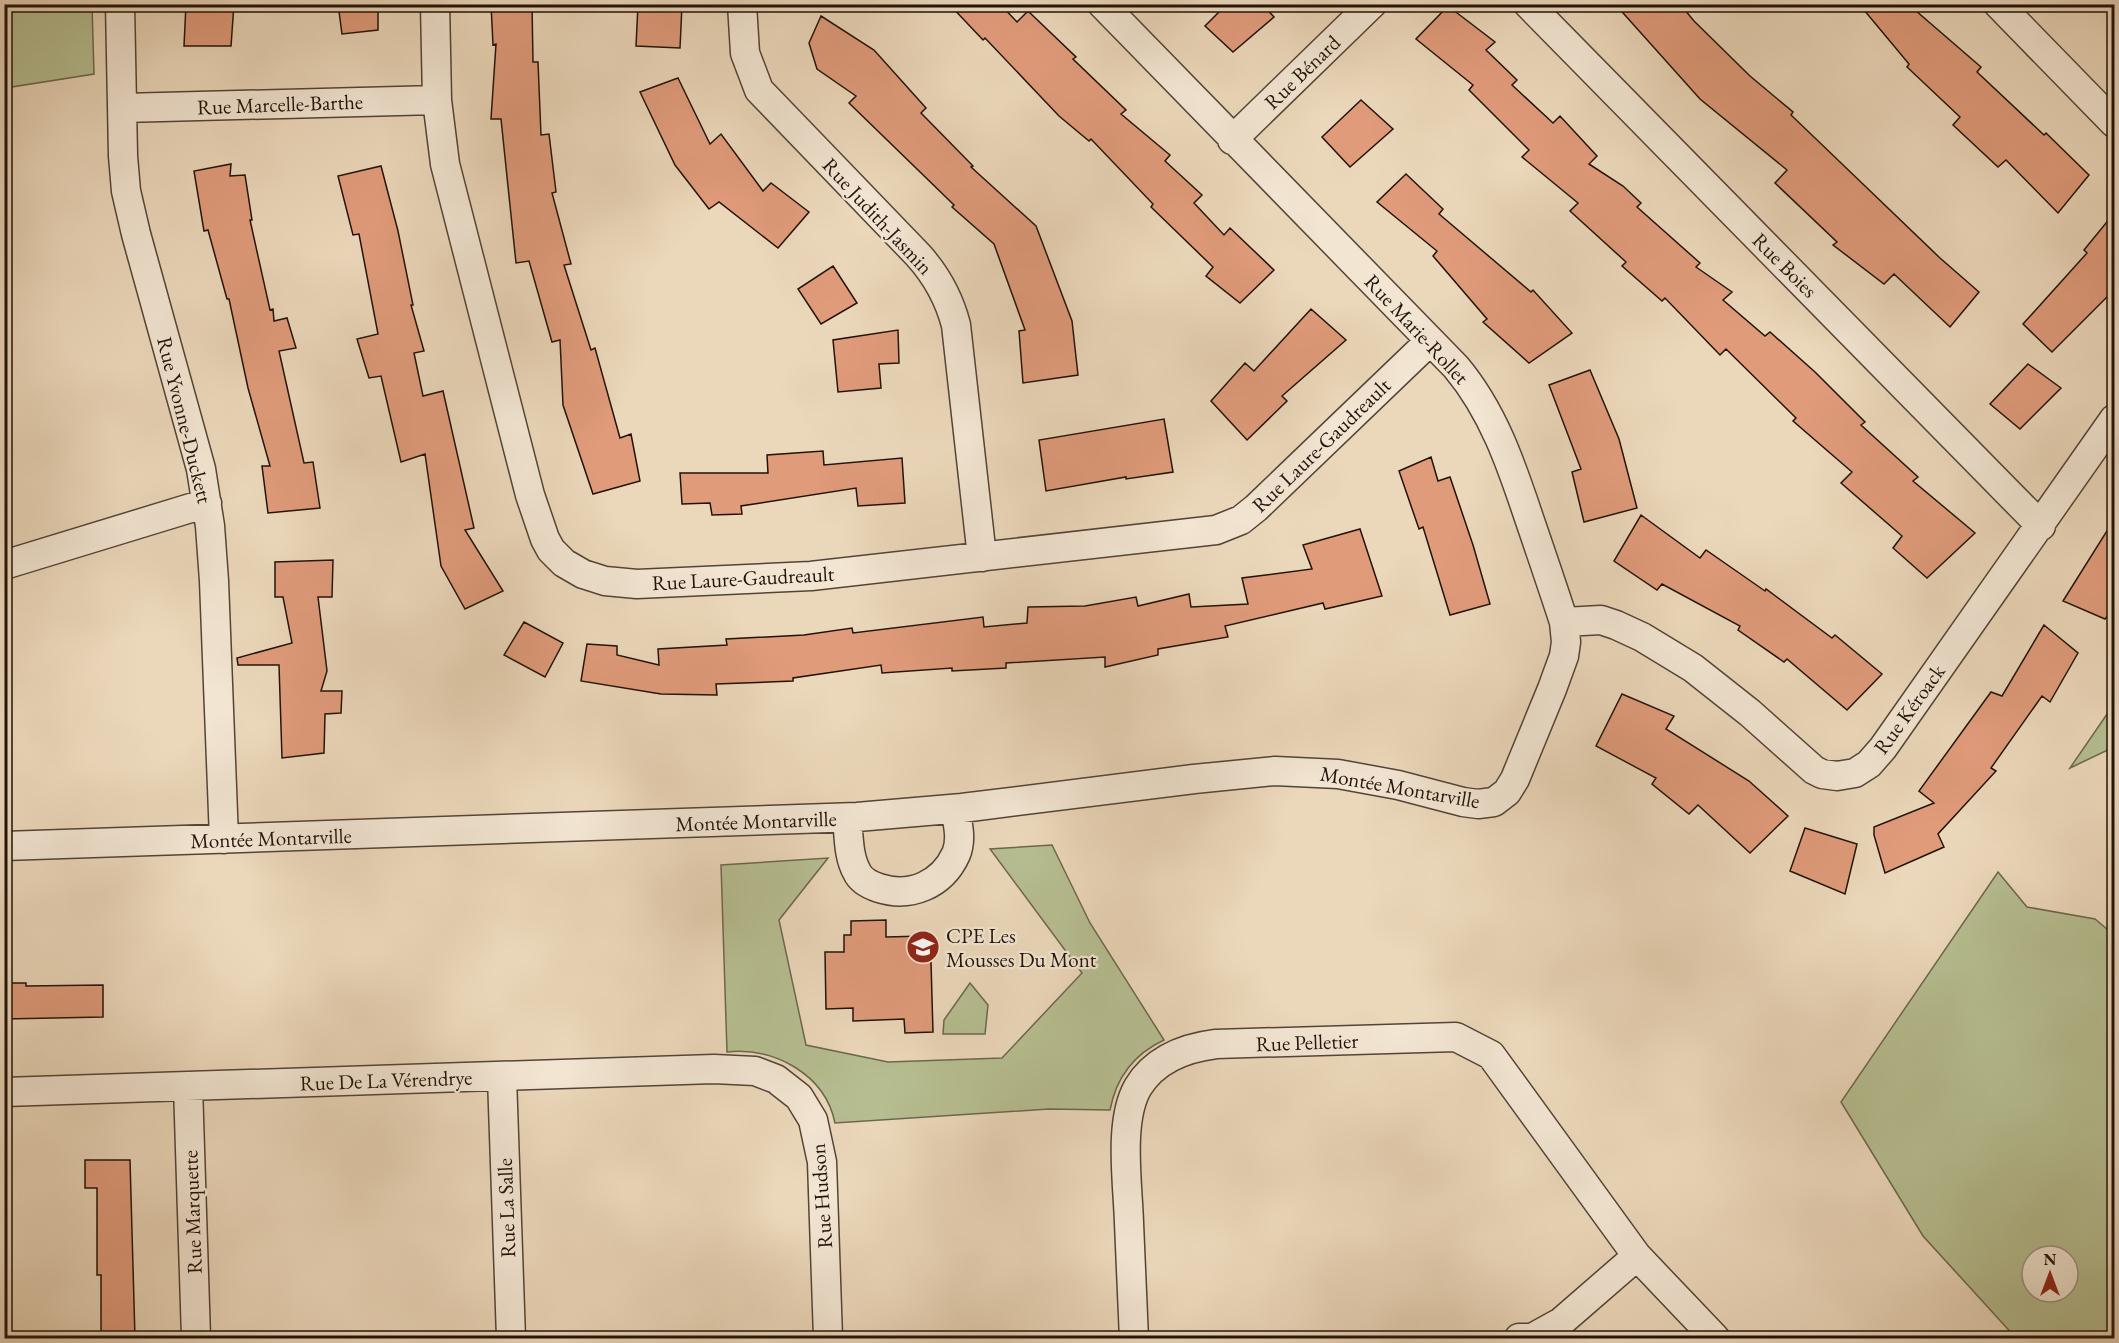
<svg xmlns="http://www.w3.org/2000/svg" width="2119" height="1343" viewBox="0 0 2119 1343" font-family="'EB Garamond',serif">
<rect width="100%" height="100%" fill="#ebd7ba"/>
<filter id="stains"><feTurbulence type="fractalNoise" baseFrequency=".00333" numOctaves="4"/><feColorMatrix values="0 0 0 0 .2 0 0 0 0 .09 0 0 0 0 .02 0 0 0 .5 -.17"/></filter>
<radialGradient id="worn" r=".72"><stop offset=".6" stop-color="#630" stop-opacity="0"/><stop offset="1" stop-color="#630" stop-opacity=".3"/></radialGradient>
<path fill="#b6be91" stroke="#6c684e" stroke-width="1.5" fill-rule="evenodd" d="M 5,4 L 92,5 L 94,74 L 5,88 Z
M 2114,704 L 2114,747 L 2070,768 Z
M 1052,845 L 1090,923 L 1164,1040 C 1134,1054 1116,1078 1110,1110 L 1049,1109 L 835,1123 C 825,1074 774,1047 727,1052 L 721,865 L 828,858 L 779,920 L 806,1045 L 888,1062 L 1002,1058 L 1082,973 L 990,849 Z
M 1998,872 L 2027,907 L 2095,919 L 2114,935 L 2114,1338 L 2016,1338 L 1923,1236 L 1841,1102 ZM 2032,1256 L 2068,1256 L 2068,1292 L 2032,1292 Z
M 970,983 L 988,1005 L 985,1034 L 943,1034 L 944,1020 Z"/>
<path fill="#e09b7b" stroke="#21130a" stroke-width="1.5" d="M 186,4 L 234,4 L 231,46 L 184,46 Z
M 338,4 L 378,4 L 378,30 L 342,34 Z
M 491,4 L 532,4 L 533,62 L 538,62 L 541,135 L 549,134 L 556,192 L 552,193 L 571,264 L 564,265 L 591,350 L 595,348 L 620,438 L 631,434 L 640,481 L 593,494 L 563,405 L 560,340 L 552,342 L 529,261 L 516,263 L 501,119 L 491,119 L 496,44 L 493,45 Z
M 949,4 L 1000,4 L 1017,22 L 1028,11 L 1076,57 L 1073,59 L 1126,110 L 1121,114 L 1170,155 L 1165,161 L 1202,195 L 1194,203 L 1224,235 L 1230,228 L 1274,270 L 1240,303 L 1206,276 L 1213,267 L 1151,207 L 1153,204 L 1091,139 L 1089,141 L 1059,116 L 985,38 L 983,40 Z
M 1227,4 L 1262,4 L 1274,17 L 1233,52 L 1205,26 Z
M 1615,4 L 1680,4 L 1694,21 L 1750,76 L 1793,112 L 1791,115 L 1940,258 L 1979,292 L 1950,327 L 1894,274 L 1884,284 L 1833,245 L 1837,242 L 1775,183 L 1787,170 L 1700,99 Z
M 1859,4 L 1908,4 L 1981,67 L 1977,72 L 2044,135 L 2046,133 L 2089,175 L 2058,213 L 2006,160 L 1998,167 L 1953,125 L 1960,117 L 1907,67 L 1909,64 Z
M 638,5 L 682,5 L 680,48 L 636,46 Z
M 1448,6 L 1495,42 L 1486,50 L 1517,80 L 1512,85 L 1553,123 L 1560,116 L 1597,156 L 1589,164 L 1623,186 L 1641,203 L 1637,207 L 1700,263 L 1696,267 L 1732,292 L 1723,300 L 1765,336 L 1770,332 L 1815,372 L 1865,422 L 1861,425 L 1918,477 L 1913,481 L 1975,533 L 1927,578 L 1893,548 L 1902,536 L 1841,483 L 1852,472 L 1793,421 L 1796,418 L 1726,349 L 1720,355 L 1665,298 L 1662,301 L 1622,266 L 1626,262 L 1570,211 L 1578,203 L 1522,157 L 1529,150 L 1469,90 L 1473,85 L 1416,39 Z
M 821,16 L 874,50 L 926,108 L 921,113 L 973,166 L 971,167 L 1036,226 L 1072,321 L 1078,375 L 1023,383 L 1019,331 L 1025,330 L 994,244 L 952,207 L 954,205 L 849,103 L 856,96 L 817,69 L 809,43 Z
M 678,78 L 710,144 L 721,134 L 763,191 L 771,183 L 809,212 L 778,248 L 719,202 L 709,209 L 675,165 L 640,92 Z
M 1361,100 L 1393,129 L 1350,167 L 1322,137 Z
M 231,164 L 230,176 L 245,175 L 252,220 L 250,220 L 270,310 L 273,309 L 274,321 L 287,318 L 296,348 L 279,351 L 304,463 L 313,462 L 320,508 L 268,513 L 262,466 L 270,466 L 248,388 L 229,299 L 227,299 L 208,230 L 204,231 L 194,171 Z
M 381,166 L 398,231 L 413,305 L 411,305 L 424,351 L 414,353 L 423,396 L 443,391 L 474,528 L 465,530 L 503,591 L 465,609 L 441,566 L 425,454 L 401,462 L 381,376 L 369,378 L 357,339 L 378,334 L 359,234 L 353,235 L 338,176 Z
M 1406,174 L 1443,209 L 1439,214 L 1531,292 L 1533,290 L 1572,333 L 1529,363 L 1483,322 L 1487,319 L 1433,256 L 1437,251 L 1377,202 Z
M 2115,212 L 2115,289 L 2052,352 L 2023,324 L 2087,253 L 2084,250 Z
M 833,266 L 857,303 L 821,324 L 798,289 Z
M 1311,309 L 1346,340 L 1282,396 L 1287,401 L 1247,440 L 1211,401 L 1245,363 L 1254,371 Z
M 898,330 L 899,363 L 879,364 L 881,388 L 838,392 L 833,340 Z
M 2028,364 L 2061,388 L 2020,429 L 1990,404 Z
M 1590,370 L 1619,439 L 1637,508 L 1584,522 L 1572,472 L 1581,469 L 1549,385 Z
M 1164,419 L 1173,472 L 1126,479 L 1126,477 L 1046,491 L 1039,440 Z
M 823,451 L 824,465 L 902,458 L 905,503 L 858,506 L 856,488 L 741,506 L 742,514 L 712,515 L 710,503 L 682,504 L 680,473 L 768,473 L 767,455 Z
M 1431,457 L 1438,481 L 1450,477 L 1473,545 L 1490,604 L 1450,615 L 1423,527 L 1419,529 L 1399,471 Z
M 1641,515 L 1700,558 L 1706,550 L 1765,591 L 1766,589 L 1832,638 L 1835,635 L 1882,674 L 1847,710 L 1787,659 L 1784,662 L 1738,630 L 1740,626 L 1662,584 L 1657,590 L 1614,561 Z
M 2115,518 L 2115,607 L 2105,619 L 2063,601 Z
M 1360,529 L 1382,596 L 1325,609 L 1323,603 L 1225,626 L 1228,637 L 1158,649 L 1158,655 L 1105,667 L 1105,657 L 1006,663 L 1006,668 L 952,671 L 952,668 L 882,673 L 881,665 L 793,678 L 793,681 L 716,684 L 717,695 L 661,694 L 581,681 L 587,644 L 617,646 L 617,655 L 659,665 L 658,649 L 727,645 L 726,639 L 804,635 L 852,628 L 853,633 L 983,617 L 984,627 L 1027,623 L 1028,607 L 1085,606 L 1136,597 L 1138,606 L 1189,594 L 1191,607 L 1248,604 L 1242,578 L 1312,569 L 1303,545 Z
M 333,560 L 332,597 L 318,597 L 327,671 L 321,691 L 342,691 L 341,713 L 325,714 L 324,753 L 282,758 L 279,665 L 238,665 L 237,658 L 292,643 L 283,597 L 275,597 L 275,562 Z
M 524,622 L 563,643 L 545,677 L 504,655 Z
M 2044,625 L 2078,653 L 2050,702 L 2042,696 L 1991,768 L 1996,771 L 1938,834 L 1944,847 L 1885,873 L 1874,835 L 1874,827 L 1934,803 L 1919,791 L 1991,692 L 2002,696 Z
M 1622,694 L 1674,716 L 1666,729 L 1749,781 L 1788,816 L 1750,853 L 1698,805 L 1689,814 L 1652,784 L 1656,778 L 1596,746 Z
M 1805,828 L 1857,844 L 1845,894 L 1790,871 Z
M 886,920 L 886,937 L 924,936 L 924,962 L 931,962 L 933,1032 L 905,1033 L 904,1019 L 853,1021 L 853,1008 L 826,1009 L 825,952 L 844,952 L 844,935 L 851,935 L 851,921 Z
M 4,983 L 26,983 L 26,986 L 103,985 L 103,1017 L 4,1019 Z
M 85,1160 L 130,1160 L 135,1338 L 101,1338 L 101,1275 L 97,1275 L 97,1188 L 85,1188 Z"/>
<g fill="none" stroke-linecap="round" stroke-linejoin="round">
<defs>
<path id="minor" d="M 120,4 L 123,156 L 126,191 L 136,234 L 201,469 L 210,526 L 214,581 L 224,839
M 435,4 L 437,100 L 445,164 L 530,495 L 545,539 L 551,550 L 564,563 L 583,574 L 605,581 L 637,584 L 811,576 L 1216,530 L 1241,520 L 1256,508 L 1430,341
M 742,4 L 745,53 L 759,90 L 918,255 C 937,276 949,298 956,325 L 982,557
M 1528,4 L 2041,526
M 1998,4 L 2114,123
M 123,108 L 437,100
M 1232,140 L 1372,4
M 4,565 L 207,503
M 1564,622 L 1601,620 L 1616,625 L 1642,637 L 1693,668 L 1750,713 L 1814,770 L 1822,774 L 1837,776 L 1855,773 L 1869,764 L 1883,748 L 2114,419
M 847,818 C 849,836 848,856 857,872 C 861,881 870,885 879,888 C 910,898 942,885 956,854 C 962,840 958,824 955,809
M 4,846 L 857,817 L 962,808 L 1194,779 L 1275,771 L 1338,774 L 1398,785 L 1463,802 L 1478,804 L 1494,802 L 1507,792 L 1515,779 L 1552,689 L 1564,656 L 1566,642 L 1564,622 C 1553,588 1541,553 1529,518 C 1511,464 1493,411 1456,367 L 1102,4
M 502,1077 L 511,1338
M 188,1086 L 196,1338
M 4,1092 L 714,1069 L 755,1071 L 776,1079 L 799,1097 L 813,1120 L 822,1162 L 828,1338
M 1134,1338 C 1132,1300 1131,1262 1129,1223 C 1128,1185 1118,1121 1138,1087 C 1155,1059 1184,1048 1216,1044 L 1456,1037 L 1491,1055 L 1637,1256 L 1715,1338
M 1519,1338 L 1532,1338 L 1561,1322 L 1637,1256"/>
</defs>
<use href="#minor" stroke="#544436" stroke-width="31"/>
<use href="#minor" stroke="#f2e5d2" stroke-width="28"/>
</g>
<defs>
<symbol id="school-disc" viewBox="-11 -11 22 22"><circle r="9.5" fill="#8f2418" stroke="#f2e5d2"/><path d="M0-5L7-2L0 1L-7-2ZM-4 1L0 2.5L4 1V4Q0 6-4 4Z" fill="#fff"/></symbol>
</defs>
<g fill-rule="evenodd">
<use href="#school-disc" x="904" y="928" width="38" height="38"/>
</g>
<g text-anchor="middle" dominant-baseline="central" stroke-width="4.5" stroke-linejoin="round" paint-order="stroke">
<g font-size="21" fill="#21130a" stroke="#f2e5d2">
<text transform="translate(1302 72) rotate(-44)">Rue Bénard</text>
<text transform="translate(280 104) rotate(-2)">Rue Marcelle-Barthe</text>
<text transform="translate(878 216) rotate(47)">Rue Judith-Jasmin</text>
<text transform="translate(1785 265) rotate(45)">Rue Boies</text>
<text transform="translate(1417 329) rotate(47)">Rue Marie-Rollet</text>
<text transform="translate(185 420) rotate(76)">Rue Yvonne-Duckett</text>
<text transform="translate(1321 445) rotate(-44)">Rue Laure-Gaudreault</text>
<text transform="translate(743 578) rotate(-3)">Rue Laure-Gaudreault</text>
<text transform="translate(1909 709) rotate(-54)">Rue Kéroack</text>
<text transform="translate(1400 787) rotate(10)">Montée Montarville</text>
<text transform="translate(756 821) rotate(-2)">Montée Montarville</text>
<text transform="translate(271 838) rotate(-2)">Montée Montarville</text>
<text transform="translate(1307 1042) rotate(-2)">Rue Pelletier</text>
<text transform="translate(386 1080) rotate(-2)">Rue De La Vérendrye</text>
<text transform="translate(821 1196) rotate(-94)">Rue Hudson</text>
<text transform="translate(506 1208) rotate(-92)">Rue La Salle</text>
<text transform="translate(192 1212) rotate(-92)">Rue Marquette</text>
</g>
<g font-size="21" fill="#21130a" stroke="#f2e5d2" text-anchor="start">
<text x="946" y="935">CPE Les<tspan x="946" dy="24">Mousses Du Mont</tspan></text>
</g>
</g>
<rect width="2119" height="1343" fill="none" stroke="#ebd7ba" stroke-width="24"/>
<rect x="6" y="6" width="2107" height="1331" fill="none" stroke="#21130a" stroke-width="3"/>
<rect x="12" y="12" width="2095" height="1319" fill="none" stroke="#21130a" stroke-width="1.5"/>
<g transform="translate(2050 1274)"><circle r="28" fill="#f2e5d2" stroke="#9e9182" stroke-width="1.5"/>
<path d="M0-4.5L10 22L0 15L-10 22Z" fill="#8f2418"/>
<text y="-9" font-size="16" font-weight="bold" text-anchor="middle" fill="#21130a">N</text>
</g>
<rect width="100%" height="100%" filter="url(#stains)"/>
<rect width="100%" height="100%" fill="url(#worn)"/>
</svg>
